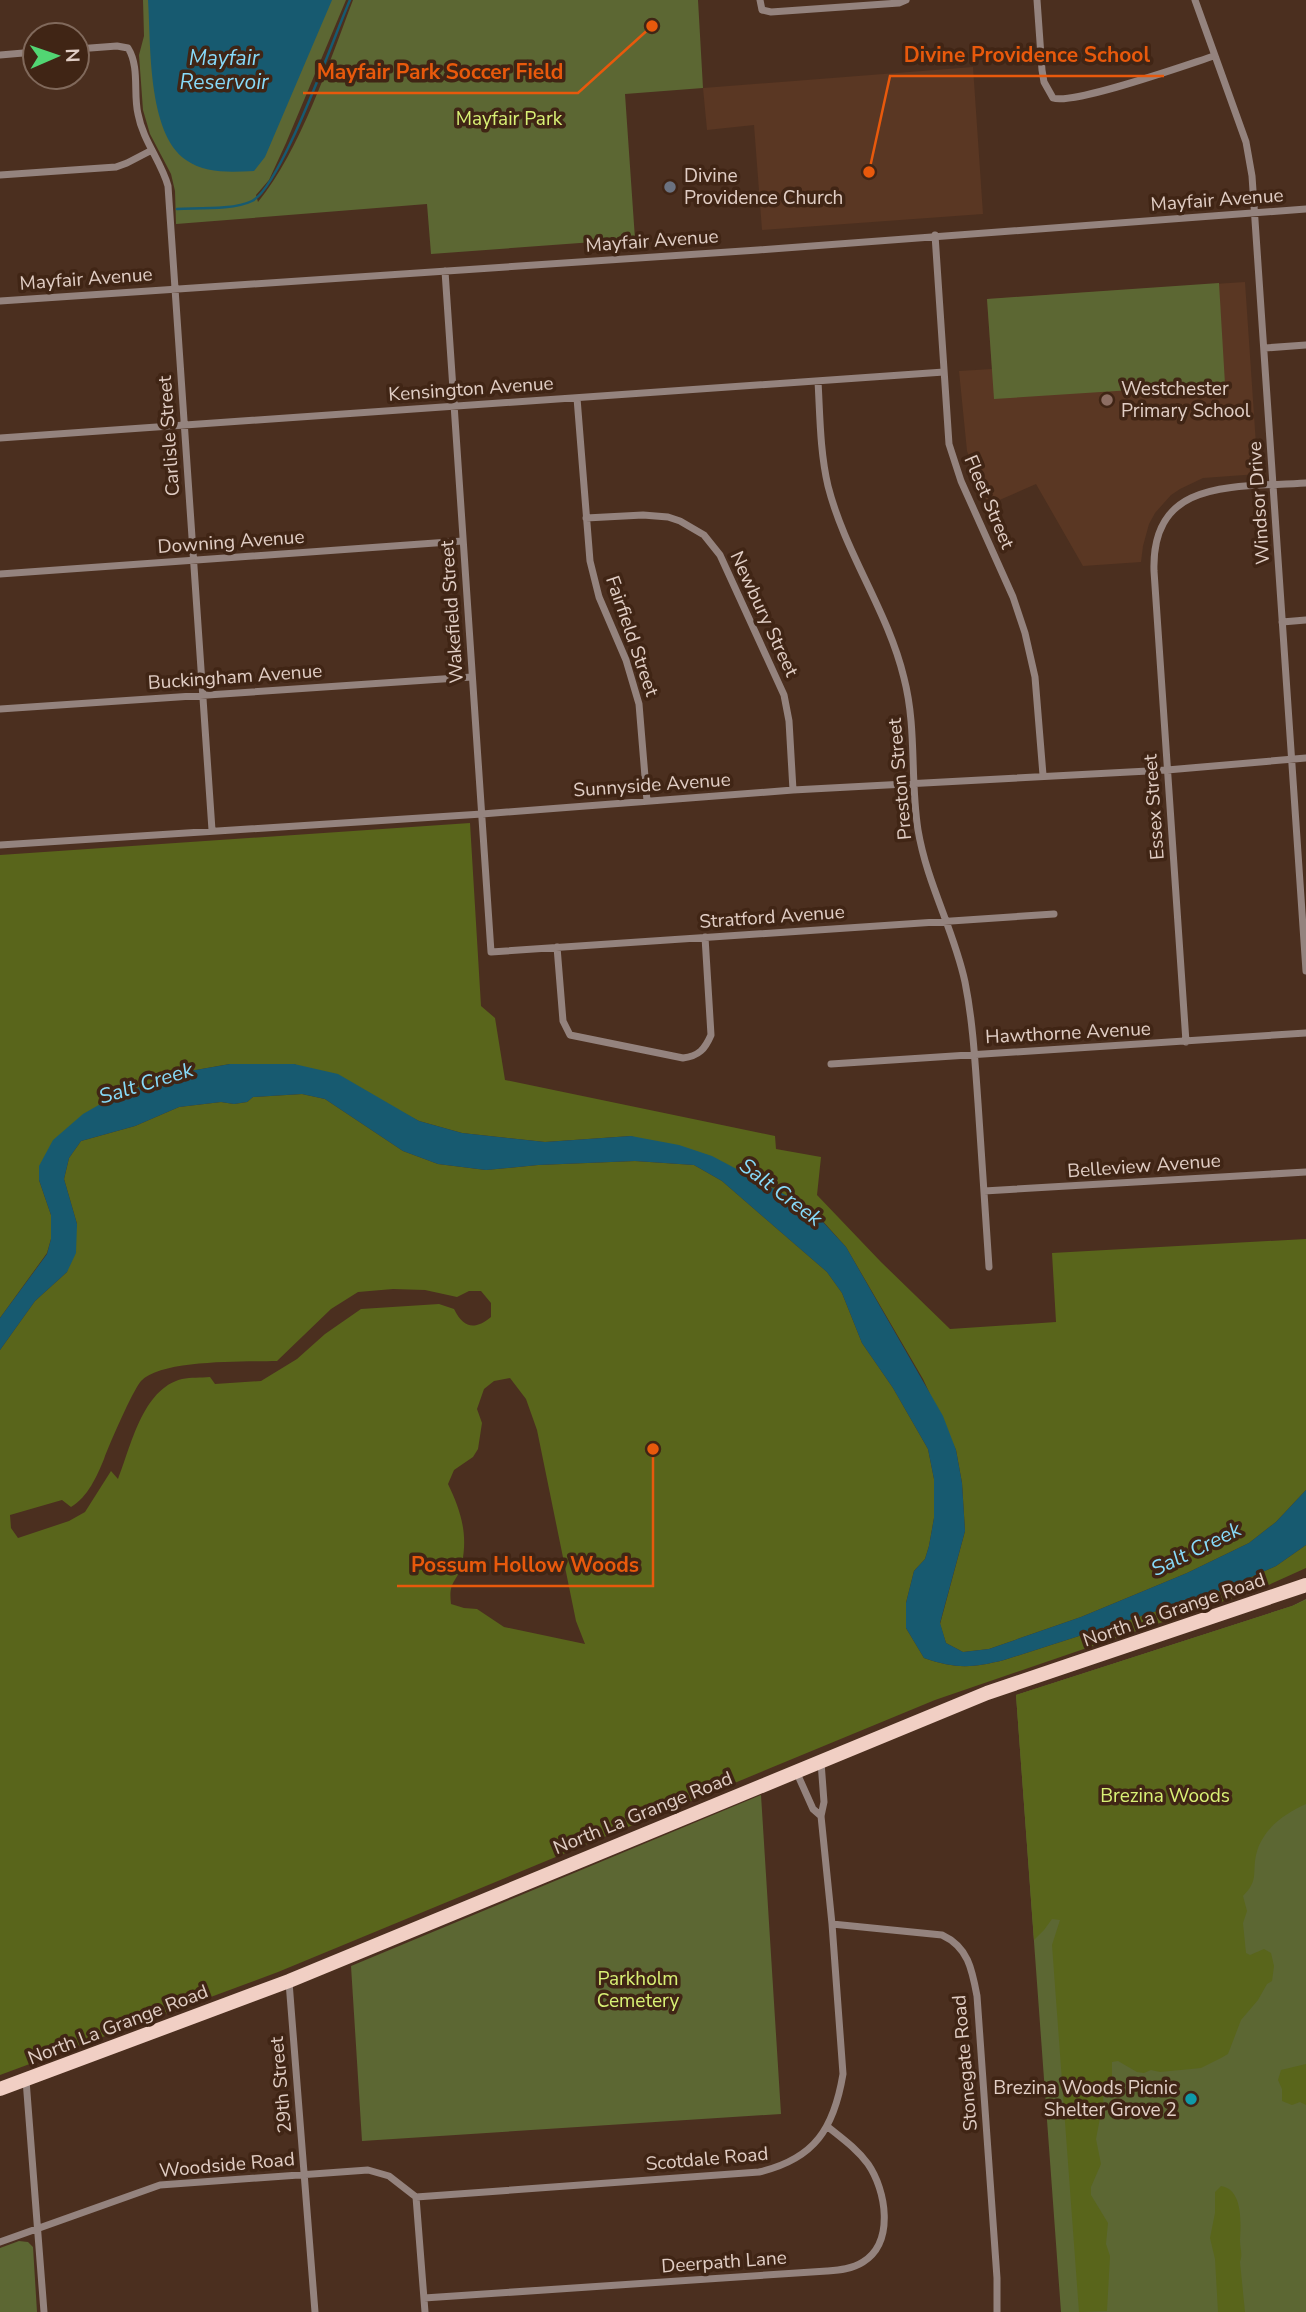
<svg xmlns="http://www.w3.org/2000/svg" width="1306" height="2312" viewBox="0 0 1306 2312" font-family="'Nunito Sans',sans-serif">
<rect width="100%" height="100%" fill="#4b2f1f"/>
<path fill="#5a3723" d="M 973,67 L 983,214 L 762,230 L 754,125 L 707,130 L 703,88 Z
M 1245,282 L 1258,474 L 1203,478 L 1180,489 L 1171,495 L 1155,513 L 1149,524 L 1143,546 L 1141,562 L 1083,566 L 1036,484 L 988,505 L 967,451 L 959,371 L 992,369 L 987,299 Z"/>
<path fill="#5c6733" d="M 143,0 L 346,0 L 286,143 L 269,180 L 256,195 L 258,202 C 300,151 329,63 353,0 L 698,0 L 703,88 L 625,94 L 635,239 L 431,254 L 427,204 L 176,224 L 175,191 L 171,174 L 150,134 L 143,110 L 139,55 L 144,36 Z
M 1219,283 L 1225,384 L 994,399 L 987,299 Z
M 1306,1599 L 1306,2312 L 1061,2312 L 1016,1695 L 1292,1606 Z
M 761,1795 L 781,2114 L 362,2141 L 351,1966 Z
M 19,2241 L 28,2242 L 33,2247 L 37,2312 L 0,2312 L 0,2248 Z"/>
<path fill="#59651b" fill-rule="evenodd" d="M 470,823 L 481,1006 L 495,1018 L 505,1080 L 775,1136 L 776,1149 L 821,1157 L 817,1195 L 881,1262 L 950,1329 L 1056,1322 L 1052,1253 L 1306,1239 L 1306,1490 L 1276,1522 L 1249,1543 L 1187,1573 L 1081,1617 L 989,1649 L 963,1652 L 946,1643 L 940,1624 L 965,1531 L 962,1483 L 956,1450 L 923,1379 L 846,1247 L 811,1208 L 766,1186 L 631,1136 L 545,1142 L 462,1133 L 419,1121 L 383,1102 L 294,1064 L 230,1064 L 190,1071 L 118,1094 L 39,1180 L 51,1215 L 51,1239 L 47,1253 L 0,1318 L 0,855 Z
M 302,1094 L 325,1099 L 403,1151 L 438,1164 L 486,1170 L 538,1165 L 635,1161 L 694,1165 L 722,1181 L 827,1272 L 842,1293 L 862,1343 L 893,1388 L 928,1449 L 934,1479 L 934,1518 L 929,1546 L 925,1559 L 914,1571 L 906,1603 L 906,1628 L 924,1658 C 956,1669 972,1668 1004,1660 L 1222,1590 L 1276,1566 L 1306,1545 L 1306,1568 L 1262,1588 L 935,1700 L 278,1972 L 0,2075 L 0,1350 L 35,1301 L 67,1272 L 77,1224 L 64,1179 L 69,1158 L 81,1141 L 135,1126 L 179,1107 L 221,1102 L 234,1104 L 247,1102 L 253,1097 ZM 393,1289 L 425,1290 L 457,1297 L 469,1291 L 481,1291 L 491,1303 L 491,1317 C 475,1330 464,1329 454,1309 L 439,1304 L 361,1309 L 325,1334 L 297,1359 L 261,1381 L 215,1384 L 210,1377 C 201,1378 191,1377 182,1379 C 142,1389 131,1447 118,1479 L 111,1471 L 85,1512 L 69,1521 L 18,1538 L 11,1528 L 10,1515 L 62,1500 L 71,1507 C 88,1497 97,1476 104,1459 C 110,1443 132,1392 141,1381 C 162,1359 246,1362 277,1361 L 331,1309 L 358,1292 ZM 510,1378 L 526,1399 L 537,1430 L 576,1621 L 585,1644 L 504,1627 L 477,1609 L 464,1608 L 451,1604 C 448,1579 458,1583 462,1563 C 468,1534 461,1511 448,1484 L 454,1470 L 473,1457 L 478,1449 L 482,1423 L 477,1409 L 484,1389 L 494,1381 Z
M 1306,1600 L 1306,1804 C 1284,1814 1262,1829 1256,1855 C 1252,1874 1259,1880 1243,1896 L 1247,1911 L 1243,1923 L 1246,1953 L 1250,1955 L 1264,1949 L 1271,1953 L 1274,1966 L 1272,1981 L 1267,1984 L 1258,2000 L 1241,2020 L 1228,2054 L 1221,2058 L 1201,2068 L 1160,2072 L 1151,2070 L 1144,2073 L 1137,2072 L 1118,2061 L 1112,2062 L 1112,2087 L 1103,2096 L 1104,2109 L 1100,2118 L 1096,2139 L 1101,2164 L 1091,2187 L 1091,2195 L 1108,2223 L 1106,2244 L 1110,2256 L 1107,2311 L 1079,2312 L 1052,1945 L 1060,1920 L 1052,1919 L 1044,1930 L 1034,1940 L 1016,1695 L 1292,1606 Z
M 1306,2064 L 1306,2105 L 1300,2102 L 1292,2105 L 1282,2101 L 1282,2089 L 1278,2080 L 1281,2070 Z
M 1221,2186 C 1243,2189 1241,2223 1240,2240 C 1240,2249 1243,2254 1240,2262 L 1245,2312 L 1218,2312 L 1215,2259 L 1210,2238 L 1215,2213 L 1215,2192 Z"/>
<path fill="#175a70" d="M 148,0 L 332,0 L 265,157 L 254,171 C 231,172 206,174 186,160 C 147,133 151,43 148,0 Z
M 230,1064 L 294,1064 L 338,1074 L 419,1121 L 462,1133 L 545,1142 L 631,1136 L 679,1145 L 712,1156 L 810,1208 L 846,1247 L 943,1416 L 956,1450 L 962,1483 L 965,1531 L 940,1623 L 946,1643 L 963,1652 L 989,1649 L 1081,1617 L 1187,1573 L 1249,1543 L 1276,1522 L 1306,1490 L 1306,1545 L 1276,1566 L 1222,1590 L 1004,1660 C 972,1668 956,1669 924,1658 L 906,1628 L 906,1603 L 914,1571 L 925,1559 L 929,1546 L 934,1518 L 934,1479 L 928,1449 L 893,1388 L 862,1343 L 842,1293 L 827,1272 L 722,1181 L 694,1165 L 635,1161 L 538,1165 L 486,1170 L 438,1164 L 403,1151 L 325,1099 L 302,1094 L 253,1097 L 247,1102 L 234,1104 L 221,1102 L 179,1107 L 135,1126 L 81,1141 L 69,1158 L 64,1179 L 77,1224 L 76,1253 L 67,1272 L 35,1301 L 0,1350 L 0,1318 L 47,1254 L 51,1239 L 51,1215 L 39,1180 L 39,1166 L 53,1140 L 83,1114 L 118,1094 L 190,1071 Z"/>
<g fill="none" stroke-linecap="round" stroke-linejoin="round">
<path stroke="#175a70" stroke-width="2.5" d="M 177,209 C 198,208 234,210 252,201 C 281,187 334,36 350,0"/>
<path stroke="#94837e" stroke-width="7" d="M 760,0 L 762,10 L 771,12 L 899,3 L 906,0
M 1037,0 L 1042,70 L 1044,82 L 1053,98 C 1074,105 1186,65 1214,56
M 1195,0 L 1246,142 L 1252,176 L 1306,971
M 77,49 L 117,46 L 128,48 C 140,67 133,94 138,114 C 143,141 161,161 168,186 L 212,830
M 0,55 L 35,52
M 0,175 L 116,167 L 127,163 L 152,150
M 935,235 L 949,444 L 961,481 L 1013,597 L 1025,633 L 1035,677 L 1043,775
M 445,271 L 491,952 L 1054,914
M 0,301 L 758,250 L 1306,209
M 1265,348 L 1306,345
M 818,381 C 820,416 820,452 828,486 C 845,553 888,611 904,678 C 917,728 910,780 918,830 C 927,884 954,930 965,982 C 973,1022 975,1062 978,1103 C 982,1157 985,1212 989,1267
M 577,398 L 590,561 L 599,597 L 626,660 L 639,704 L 647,801
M 0,438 L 944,372
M 586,518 L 643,515 L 668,517 L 680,521 L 704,535 L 720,555 L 784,695 L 789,721 L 793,790
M 0,574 L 463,541
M 1282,622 L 1306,620
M 0,709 L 472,677
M 0,845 L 482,814 L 793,790 L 1167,770 L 1306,758
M 557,947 L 563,1021 L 570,1035 L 683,1058 C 699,1056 705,1049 711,1035 L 705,937
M 1186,1042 L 1154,571 C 1151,476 1237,488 1306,483
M 831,1064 L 1306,1033
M 984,1191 L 1306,1172
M 796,1771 L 813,1809 L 821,1816
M 832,1924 L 942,1935 C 968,1947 972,1969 977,1996 L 997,2278 L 997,2312
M 289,1982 L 315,2312
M 26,2080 L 44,2312
M 0,2242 L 160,2185 L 368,2170 L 389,2176 L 416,2197
M 424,2298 L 827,2271 C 839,2270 852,2269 863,2262 C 895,2242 886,2190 868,2164 C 857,2149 843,2139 828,2127
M 425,2312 L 416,2197 L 759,2172 C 815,2159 834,2128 843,2074 L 832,1924 L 821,1816 L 824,1802 L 821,1762"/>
<path stroke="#f1cfc4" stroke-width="14" d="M 0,2089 L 289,1981 L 987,1693 L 1306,1585"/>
</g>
<circle fill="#6b7280" stroke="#402515" stroke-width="2.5" cx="670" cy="187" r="7"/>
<circle fill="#8d6e63" stroke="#402515" stroke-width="2.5" cx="1107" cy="400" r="7"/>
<circle fill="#0f9aa8" stroke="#402515" stroke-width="2.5" cx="1191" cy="2099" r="7"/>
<g text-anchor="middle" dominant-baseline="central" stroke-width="7" stroke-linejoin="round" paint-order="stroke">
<g font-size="19" fill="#d9f175" stroke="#402515">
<text x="509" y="119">Mayfair Park</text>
<text x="1165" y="1796">Brezina Woods</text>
<text x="638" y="1979">Parkholm<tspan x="638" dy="22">Cemetery</tspan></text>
</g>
<g font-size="19" fill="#e1cec5" stroke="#402515" text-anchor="start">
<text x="684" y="176">Divine<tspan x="684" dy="22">Providence Church</tspan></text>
<text x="1121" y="389">Westchester<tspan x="1121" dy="22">Primary School</tspan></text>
<text x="1177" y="2088" text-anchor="end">Brezina Woods Picnic<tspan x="1177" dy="22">Shelter Grove 2</tspan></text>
</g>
<g font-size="19" fill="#e1cec5" stroke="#402515">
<text transform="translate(1217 200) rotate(-4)">Mayfair Avenue</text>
<text transform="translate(652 241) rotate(-4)">Mayfair Avenue</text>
<text transform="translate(86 279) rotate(-4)">Mayfair Avenue</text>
<text transform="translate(471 389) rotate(-4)">Kensington Avenue</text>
<text transform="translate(169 436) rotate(-94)">Carlisle Street</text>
<text transform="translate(989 502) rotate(67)">Fleet Street</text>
<text transform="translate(1259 503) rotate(-94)">Windsor Drive</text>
<text transform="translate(231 542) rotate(-4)">Downing Avenue</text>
<text transform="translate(452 612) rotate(-94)">Wakefield Street</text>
<text transform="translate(764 614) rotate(65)">Newbury Street</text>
<text transform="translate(632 636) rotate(71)">Fairfield Street</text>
<text transform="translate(235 677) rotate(-4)">Buckingham Avenue</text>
<text transform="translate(900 779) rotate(-95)">Preston Street</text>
<text transform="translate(652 785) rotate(-4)">Sunnyside Avenue</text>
<text transform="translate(1154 807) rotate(-94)">Essex Street</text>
<text transform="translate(772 917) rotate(-4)">Stratford Avenue</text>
<text transform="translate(1068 1033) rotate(-3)">Hawthorne Avenue</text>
<text transform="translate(1144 1166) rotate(-4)">Belleview Avenue</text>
<text transform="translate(1174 1610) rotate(-19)">North La Grange Road</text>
<text transform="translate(643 1813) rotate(-22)">North La Grange Road</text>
<text transform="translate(118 2025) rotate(-21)">North La Grange Road</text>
<text transform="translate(965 2063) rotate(-95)">Stonegate Road</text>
<text transform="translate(281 2085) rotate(-95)">29th Street</text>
<text transform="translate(707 2159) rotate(-5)">Scotdale Road</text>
<text transform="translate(227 2165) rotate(-5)">Woodside Road</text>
<text transform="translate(724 2262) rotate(-4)">Deerpath Lane</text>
</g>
<g font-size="21" font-style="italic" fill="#87daf9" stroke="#402515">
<text x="224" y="58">Mayfair<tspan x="224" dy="24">Reservoir</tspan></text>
<text transform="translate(146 1083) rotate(-17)">Salt Creek</text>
<text transform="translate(781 1192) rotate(37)">Salt Creek</text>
<text transform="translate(1196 1549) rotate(-26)">Salt Creek</text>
</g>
</g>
<path fill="none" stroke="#e8590c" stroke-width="2.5" d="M869 172L890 76H1164M652 26L578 93H303M653 1449L653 1586H397"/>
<g fill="#e8590c" stroke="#402515" stroke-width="2.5">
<circle cx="869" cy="172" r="7"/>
<circle cx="652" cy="26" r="7"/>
<circle cx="653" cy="1449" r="7"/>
</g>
<g font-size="21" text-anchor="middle" font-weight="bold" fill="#e8590c" stroke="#402515" stroke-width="7" stroke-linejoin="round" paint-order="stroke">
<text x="1027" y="62">Divine Providence School</text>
<text x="440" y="79">Mayfair Park Soccer Field</text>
<text x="525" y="1572">Possum Hollow Woods</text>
</g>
<g transform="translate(56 56) rotate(88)"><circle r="33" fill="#402515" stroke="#80695b" stroke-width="2"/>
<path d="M0-5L12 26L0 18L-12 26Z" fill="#52d673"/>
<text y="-10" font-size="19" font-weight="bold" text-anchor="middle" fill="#e1cec5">N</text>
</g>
</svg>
